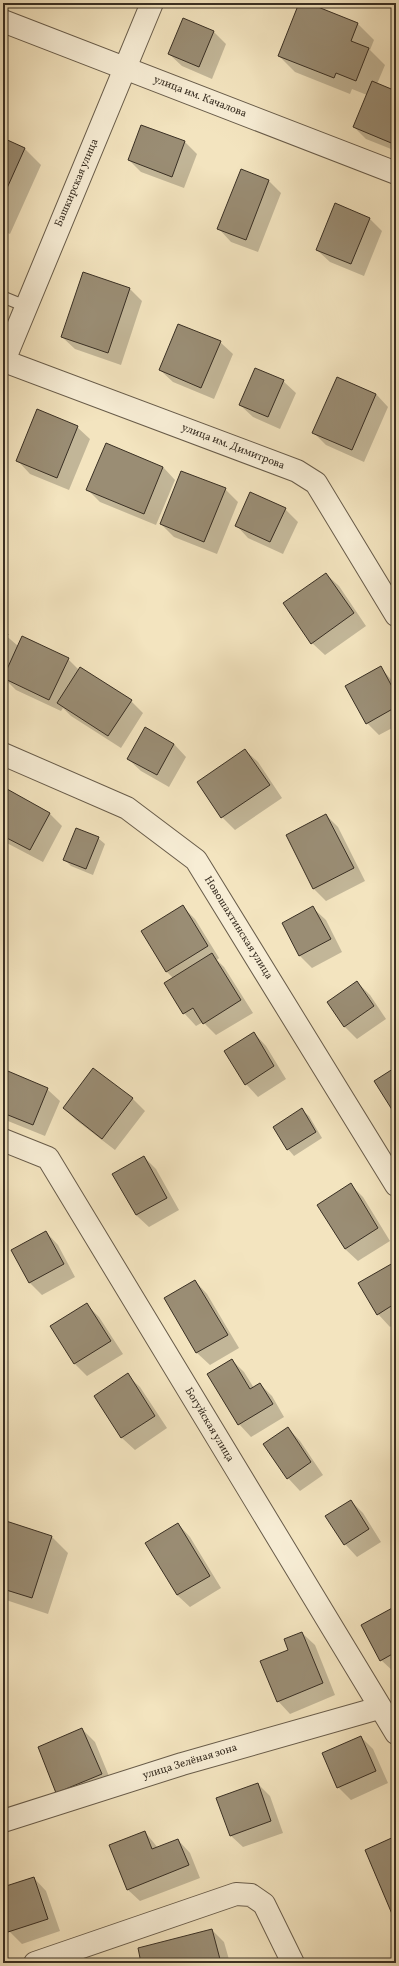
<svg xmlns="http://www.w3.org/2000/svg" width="399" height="1966" viewBox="0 0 399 1966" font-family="Vollkorn,serif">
<rect width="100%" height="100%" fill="#f3e4bf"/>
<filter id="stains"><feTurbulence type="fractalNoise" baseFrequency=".005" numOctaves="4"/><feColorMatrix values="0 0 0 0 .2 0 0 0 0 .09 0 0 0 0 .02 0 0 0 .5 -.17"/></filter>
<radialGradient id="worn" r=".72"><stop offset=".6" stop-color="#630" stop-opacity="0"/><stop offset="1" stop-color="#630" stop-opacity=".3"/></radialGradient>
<path fill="#0003" d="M 300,3 L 306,3 L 357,23 L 374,40 L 370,50 L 385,65 L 377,84 L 396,92 L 396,151 L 366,139 L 354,127 L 367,95 L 352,89 L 350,94 L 295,72 L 279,56 Z
M 184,19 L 214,32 L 226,44 L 212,79 L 182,66 L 169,54 Z
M 141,126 L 185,142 L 197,154 L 184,188 L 141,172 L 129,160 Z
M 3,139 L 25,149 L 41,165 L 10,234 L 3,231 Z
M 268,180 L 281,193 L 258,252 L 231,242 L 219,229 Z
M 370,219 L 382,231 L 364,276 L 330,262 L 317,250 Z
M 130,289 L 142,301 L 121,365 L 75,349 L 62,337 Z
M 220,342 L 233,354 L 214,399 L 173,382 L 160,370 Z
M 283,381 L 296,393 L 280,429 L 253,417 L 240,405 Z
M 376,394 L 388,407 L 364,462 L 326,445 L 314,433 Z
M 77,427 L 90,439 L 69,490 L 30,474 L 18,461 Z
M 163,467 L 175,480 L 156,525 L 100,502 L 87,489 Z
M 225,489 L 238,502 L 217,554 L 174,537 L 161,524 Z
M 285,509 L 298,522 L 283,554 L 248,538 L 236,525 Z
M 326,574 L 339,586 L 366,626 L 325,655 L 312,643 Z
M 3,633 L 18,646 L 68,659 L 79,670 L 131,701 L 143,713 L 121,748 L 71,716 L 63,708 L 61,711 L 16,690 L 6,680 L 3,686 Z
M 381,668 L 396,685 L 396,726 L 379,735 L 367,723 Z
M 174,744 L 186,757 L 169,787 L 141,771 L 128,759 Z
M 245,750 L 258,762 L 282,798 L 235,830 L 222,817 L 198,783 Z
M 7,791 L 50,814 L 62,826 L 43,862 L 3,841 L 3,798 Z
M 326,815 L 338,827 L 365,881 L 326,901 L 314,889 L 287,835 Z
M 98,838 L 105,844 L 93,875 L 71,866 L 64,859 Z
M 183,907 L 195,919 L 219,958 L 217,960 L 224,967 L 253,1013 L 216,1035 L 203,1022 L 196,1026 L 184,1013 L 173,978 L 166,971 Z
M 313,908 L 326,920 L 342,952 L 312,968 L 300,956 L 283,923 Z
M 357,982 L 370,995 L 386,1019 L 357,1039 L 344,1026 Z
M 254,1033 L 266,1046 L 286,1079 L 258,1097 L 246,1084 Z
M 93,1069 L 133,1099 L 145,1111 L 115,1150 L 76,1120 L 64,1108 Z
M 3,1070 L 47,1089 L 60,1101 L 45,1136 L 3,1119 Z
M 302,1110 L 309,1116 L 322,1138 L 294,1156 L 288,1149 Z
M 144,1157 L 156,1169 L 179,1210 L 149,1227 L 136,1215 Z
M 351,1185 L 363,1197 L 390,1241 L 358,1261 L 345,1249 Z
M 46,1232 L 58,1245 L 75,1277 L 42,1295 L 30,1283 Z
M 393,1264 L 396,1267 L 396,1323 L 390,1327 L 378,1314 Z
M 195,1281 L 207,1294 L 239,1348 L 210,1365 L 197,1353 L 166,1299 Z
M 86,1304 L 99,1317 L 123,1354 L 87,1376 L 75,1364 L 51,1326 Z
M 232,1360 L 244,1372 L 254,1388 L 260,1384 L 272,1396 L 284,1417 L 251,1437 L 239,1424 Z
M 127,1375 L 140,1387 L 167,1428 L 135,1450 L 122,1438 L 95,1396 Z
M 288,1428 L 300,1441 L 323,1475 L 300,1491 L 288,1478 Z
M 351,1501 L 363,1513 L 381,1542 L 357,1557 L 345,1544 Z
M 3,1521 L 52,1537 L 68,1553 L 48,1614 L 3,1599 Z
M 178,1524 L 190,1537 L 221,1588 L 190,1607 L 177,1595 Z
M 396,1607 L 396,1671 L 394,1672 L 381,1660 Z
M 302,1633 L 315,1645 L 335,1695 L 290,1714 L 278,1701 L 289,1650 Z
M 82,1729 L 95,1742 L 113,1786 L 57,1792 Z
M 361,1737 L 373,1749 L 388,1783 L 351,1800 L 338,1787 Z
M 258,1784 L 270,1796 L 283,1833 L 243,1847 L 230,1835 Z
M 145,1832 L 158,1848 L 178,1840 L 190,1853 L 200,1878 L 140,1901 L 127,1889 Z
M 34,1878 L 46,1891 L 60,1931 L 22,1944 L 9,1931 L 3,1912 L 3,1888 Z
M 212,1930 L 224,1942 L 230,1963 L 142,1963 Z"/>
<path fill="#9a8d74" stroke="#392f23" d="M 299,3 L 308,3 L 358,23 L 351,41 L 369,48 L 356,81 L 336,73 L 334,78 L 278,56 Z
M 183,18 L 214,31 L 199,67 L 168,54 Z
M 372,81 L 396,91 L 396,145 L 353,127 Z
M 141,125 L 185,141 L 172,177 L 128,160 Z
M 3,138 L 25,148 L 3,197 Z
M 241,169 L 269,180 L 246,240 L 217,229 Z
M 335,203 L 370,218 L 351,264 L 316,250 Z
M 83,272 L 130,288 L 108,353 L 61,337 Z
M 178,324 L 221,341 L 201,388 L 159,370 Z
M 255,368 L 284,380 L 268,417 L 239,405 Z
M 337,377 L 376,394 L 352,450 L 312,433 Z
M 37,409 L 78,426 L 57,478 L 16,461 Z
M 106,443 L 163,467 L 144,514 L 86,490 Z
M 181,471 L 226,488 L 204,542 L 160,524 Z
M 250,492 L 286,508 L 270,542 L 235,526 Z
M 326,573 L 354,613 L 311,644 L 283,603 Z
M 3,632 L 8,634 L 3,645 Z
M 22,636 L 69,658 L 49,700 L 3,678 Z
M 381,666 L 396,694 L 396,707 L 366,724 L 345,686 Z
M 80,667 L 132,700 L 108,736 L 57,703 Z
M 145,727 L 174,744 L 157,775 L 127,759 Z
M 245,749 L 270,785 L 221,818 L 197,782 Z
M 7,789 L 50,813 L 30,850 L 3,836 L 3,796 Z
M 326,814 L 354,868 L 313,889 L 286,835 Z
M 76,828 L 99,837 L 86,869 L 63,860 Z
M 183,905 L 208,946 L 166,972 L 141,931 Z
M 313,906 L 331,939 L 299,956 L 282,923 Z
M 212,953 L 241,1000 L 203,1024 L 193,1008 L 183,1014 L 164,983 Z
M 357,981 L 374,1006 L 344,1027 L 327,1002 Z
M 254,1032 L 274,1066 L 245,1085 L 224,1051 Z
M 396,1067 L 396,1116 L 374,1081 Z
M 93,1068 L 133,1098 L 102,1139 L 63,1108 Z
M 3,1069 L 48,1088 L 33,1125 L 3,1113 Z
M 302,1108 L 316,1132 L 287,1150 L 273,1127 Z
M 144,1156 L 167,1198 L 136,1215 L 112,1174 Z
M 351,1183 L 378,1228 L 345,1249 L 317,1205 Z
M 46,1231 L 64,1264 L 29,1283 L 11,1250 Z
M 393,1263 L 396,1267 L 396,1303 L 377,1315 L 358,1283 Z
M 195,1280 L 228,1335 L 196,1353 L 164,1298 Z
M 87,1303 L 111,1341 L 74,1364 L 50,1326 Z
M 232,1359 L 250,1389 L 260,1383 L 273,1404 L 238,1425 L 207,1374 Z
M 128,1373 L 155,1416 L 121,1438 L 94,1396 Z
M 288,1427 L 311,1462 L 287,1479 L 263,1444 Z
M 351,1500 L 369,1529 L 344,1545 L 325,1516 Z
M 3,1520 L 52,1536 L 32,1598 L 3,1589 Z
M 178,1523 L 210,1576 L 177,1595 L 145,1543 Z
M 396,1606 L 396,1652 L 380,1661 L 361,1625 Z
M 302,1632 L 323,1683 L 277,1702 L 260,1661 L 288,1650 L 284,1639 Z
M 82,1728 L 102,1774 L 56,1793 L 38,1747 Z
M 361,1736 L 376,1771 L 337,1788 L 322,1753 Z
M 258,1783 L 271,1821 L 230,1836 L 216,1798 Z
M 145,1831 L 152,1849 L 178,1839 L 189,1865 L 127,1890 L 109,1845 Z
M 396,1836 L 396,1913 L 392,1914 L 365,1850 Z
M 34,1877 L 48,1919 L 8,1932 L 3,1916 L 3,1887 Z
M 212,1929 L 221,1963 L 141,1963 L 138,1948 Z"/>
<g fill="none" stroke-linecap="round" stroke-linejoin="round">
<defs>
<path id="service" d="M 3,297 L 25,306"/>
<path id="minor" d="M 3,21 L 396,173
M 4,361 L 297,471 L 316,483 L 396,615
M 3,363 L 152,3
M 3,754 L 127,808 L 196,860 L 396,1185
M 3,1140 L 48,1158 L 396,1733
M 3,1821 L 182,1764 L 379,1708
M 35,1963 L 236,1894 L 251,1895 L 264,1904 L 293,1963"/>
</defs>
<use href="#service" stroke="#685c4a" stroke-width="13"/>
<use href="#minor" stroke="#685c4a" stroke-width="24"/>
<use href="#service" stroke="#f7edd5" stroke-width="11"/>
<use href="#minor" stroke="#f7edd5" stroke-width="22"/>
</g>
<g text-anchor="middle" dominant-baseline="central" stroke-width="4" stroke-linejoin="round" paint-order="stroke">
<g font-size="11" fill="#392f23" stroke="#f7edd5">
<text transform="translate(200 97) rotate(21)">улица им. Качалова</text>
<text transform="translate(77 183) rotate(-67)">Башкирская улица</text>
<text transform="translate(233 447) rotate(21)">улица им. Димитрова</text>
<text transform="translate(238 928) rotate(58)">Новошахтинская улица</text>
<text transform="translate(209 1425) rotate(59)">Богуйская улица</text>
<text transform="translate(190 1762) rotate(-17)">улица Зелёная зона</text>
</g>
</g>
<rect width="399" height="1966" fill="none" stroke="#f3e4bf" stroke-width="16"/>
<rect x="4" y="4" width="391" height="1958" fill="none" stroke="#392f23" stroke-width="2"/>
<rect x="8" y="8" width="383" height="1950" fill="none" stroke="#392f23"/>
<rect width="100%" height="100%" filter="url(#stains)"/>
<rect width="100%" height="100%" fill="url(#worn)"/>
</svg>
